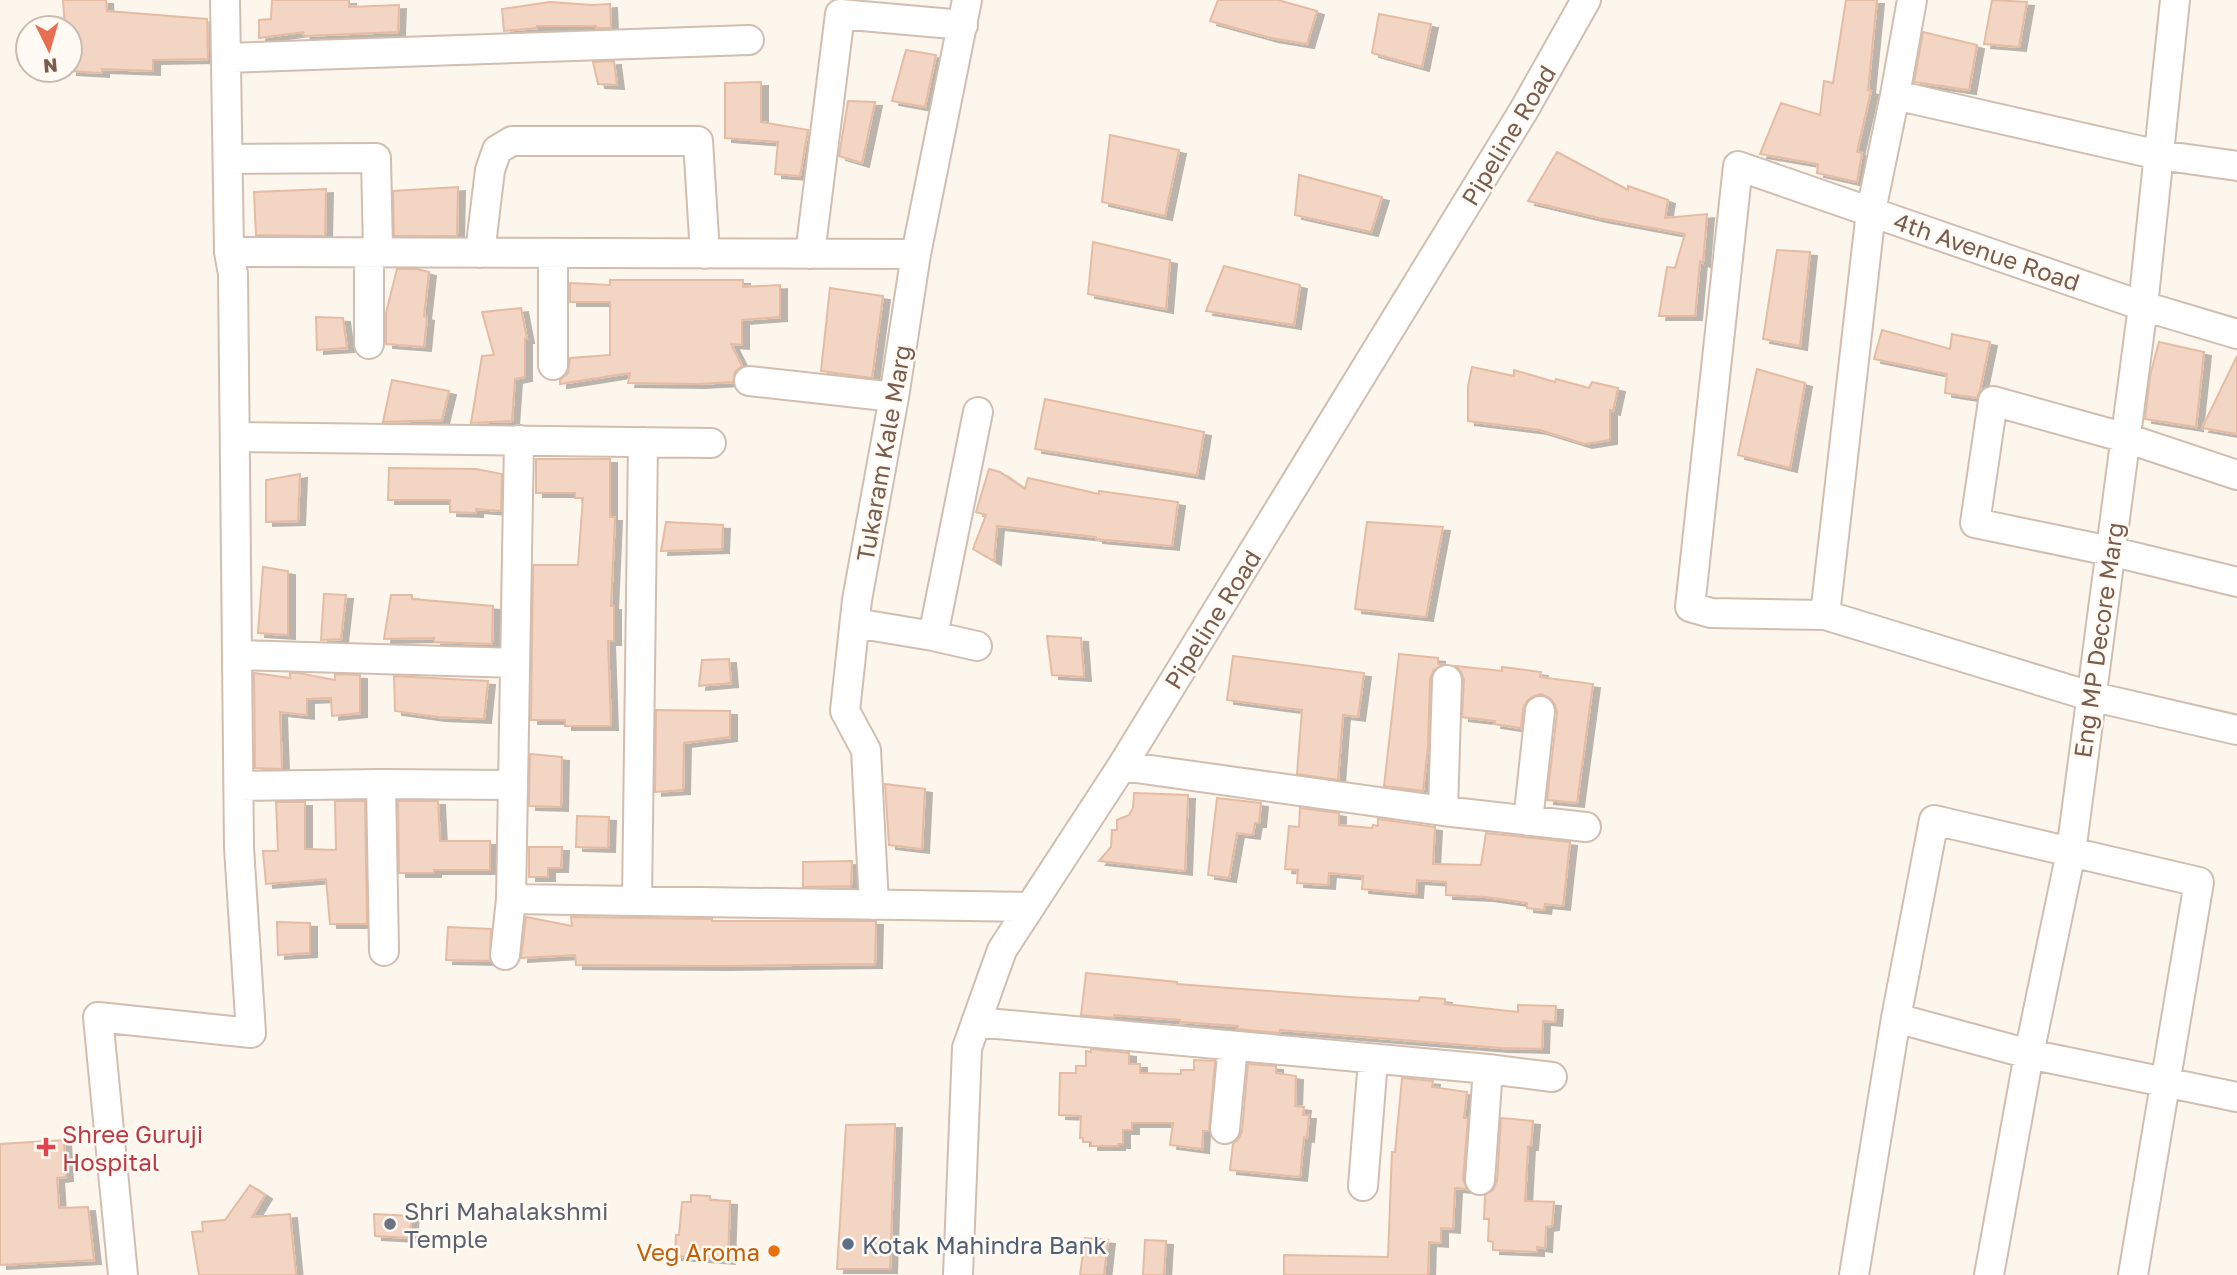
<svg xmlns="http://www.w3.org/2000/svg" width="2237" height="1275" viewBox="0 0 2237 1275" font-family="'Golos Text',sans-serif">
<defs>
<filter id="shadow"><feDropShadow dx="7" dy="4" stdDeviation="0" flood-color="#0004"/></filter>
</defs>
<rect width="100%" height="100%" fill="#fdf6ec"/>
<path fill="#f3d5c3" stroke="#e6bba3" stroke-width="2" filter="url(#shadow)" d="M 63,0 L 106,0 L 107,11 L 207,19 L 208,59 L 153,60 L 153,71 L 102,69 L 102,73 L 70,71 L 70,28 L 65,28 Z
M 272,0 L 349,0 L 349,7 L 399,5 L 398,32 L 304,36 L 303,32 L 259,38 L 259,20 L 271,19 Z
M 1218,0 L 1278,0 L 1317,11 L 1307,44 L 1271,38 L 1210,21 Z
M 1846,0 L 1877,0 L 1868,90 L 1871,91 L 1857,152 L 1862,153 L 1857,182 L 1817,173 L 1818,164 L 1760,154 L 1781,103 L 1820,115 L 1824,81 L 1833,83 Z
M 1992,0 L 2027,2 L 2019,47 L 1984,44 Z
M 550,2 L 592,5 L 610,4 L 611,28 L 596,28 L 596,26 L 537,26 L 537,28 L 504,31 L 502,9 Z
M 1379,14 L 1431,24 L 1422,67 L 1372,53 Z
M 1923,32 L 1977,45 L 1969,90 L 1914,82 Z
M 906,50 L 936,55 L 925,107 L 892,101 Z
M 614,61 L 617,85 L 598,84 L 593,62 Z
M 761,82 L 761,122 L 808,130 L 800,176 L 775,174 L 778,142 L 725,138 L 725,83 Z
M 848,101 L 875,102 L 862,163 L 839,156 Z
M 1110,135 L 1179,150 L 1165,216 L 1102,202 Z
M 1557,152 L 1628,190 L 1628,186 L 1668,200 L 1665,218 L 1707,214 L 1703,263 L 1700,261 L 1695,316 L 1659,316 L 1667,267 L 1675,268 L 1685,234 L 1599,218 L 1528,201 Z
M 1299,175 L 1382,197 L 1371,232 L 1295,215 Z
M 458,187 L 457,236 L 394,236 L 393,191 Z
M 326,189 L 325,236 L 256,235 L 254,192 Z
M 1093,242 L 1170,260 L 1166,309 L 1088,294 Z
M 1777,250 L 1810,252 L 1800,346 L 1763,339 Z
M 1224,266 L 1300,285 L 1294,325 L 1206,311 Z
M 397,269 L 417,269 L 429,272 L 424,316 L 427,317 L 424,347 L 386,344 L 386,313 Z
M 610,280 L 743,280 L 743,287 L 780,285 L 780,317 L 742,320 L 742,345 L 731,344 L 742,366 L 735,372 L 733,382 L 698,384 L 628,383 L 630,373 L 560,384 L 560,380 L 568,373 L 570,358 L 610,355 L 610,302 L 570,302 L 570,283 L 610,285 Z
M 830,288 L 883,296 L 872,378 L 821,371 Z
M 521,308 L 527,339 L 525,339 L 525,377 L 515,379 L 512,421 L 471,423 L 482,356 L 494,355 L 482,312 Z
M 316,317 L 343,318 L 347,348 L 317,350 Z
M 1882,330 L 1950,349 L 1952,334 L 1990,342 L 1980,390 L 1977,398 L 1945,393 L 1947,374 L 1874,359 Z
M 2159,342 L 2204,352 L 2196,427 L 2145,419 L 2150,376 Z
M 2237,356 L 2237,434 L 2202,428 Z
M 1472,367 L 1514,376 L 1514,370 L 1555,382 L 1556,379 L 1589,388 L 1592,382 L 1618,388 L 1613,411 L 1610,410 L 1610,440 L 1585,444 L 1540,430 L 1468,421 L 1468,386 Z
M 1757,369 L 1805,383 L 1790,468 L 1738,455 Z
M 392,380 L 449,391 L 442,420 L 383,422 Z
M 1045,399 L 1204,432 L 1197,475 L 1035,449 Z
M 536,459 L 610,459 L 610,517 L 615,517 L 611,606 L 614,606 L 614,641 L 608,641 L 611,726 L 565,726 L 565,720 L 531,720 L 533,565 L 578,565 L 583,498 L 575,498 L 575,493 L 536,493 Z
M 389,468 L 476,469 L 502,474 L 501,511 L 476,509 L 476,513 L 450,512 L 450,500 L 388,500 Z
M 989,469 L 1000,472 L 1025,489 L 1028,478 L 1099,494 L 1099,491 L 1178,502 L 1172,546 L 1096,539 L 1096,537 L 997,526 L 994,561 L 973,549 L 986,515 L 976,512 Z
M 300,474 L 298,521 L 266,522 L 266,480 Z
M 666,522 L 723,525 L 722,549 L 661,551 Z
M 1367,522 L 1443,527 L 1426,617 L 1355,609 Z
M 263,567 L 288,571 L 288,635 L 258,633 Z
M 324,594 L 346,595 L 341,639 L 321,640 Z
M 391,595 L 412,595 L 412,599 L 493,606 L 492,644 L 434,642 L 434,638 L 384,639 Z
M 1047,636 L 1081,638 L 1084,677 L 1052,675 Z
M 1399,654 L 1438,658 L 1438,664 L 1443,664 L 1433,671 L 1430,679 L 1428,746 L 1423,791 L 1384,786 Z
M 1233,656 L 1364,673 L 1358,717 L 1343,715 L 1338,780 L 1297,774 L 1302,710 L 1227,700 Z
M 729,659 L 731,683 L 699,686 L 702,660 Z
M 1456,666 L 1502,671 L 1502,667 L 1541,672 L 1540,677 L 1593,684 L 1577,803 L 1547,800 L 1557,713 L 1555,705 L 1550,698 L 1541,694 L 1534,696 L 1527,701 L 1523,709 L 1521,728 L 1494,724 L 1495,721 L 1462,717 L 1464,680 L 1461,672 Z
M 254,673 L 290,678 L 290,673 L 298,673 L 335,680 L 335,674 L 360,675 L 360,713 L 332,716 L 331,698 L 307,699 L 307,715 L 280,712 L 282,769 L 255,768 Z
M 394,676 L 488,681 L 484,719 L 438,717 L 395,711 Z
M 656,710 L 730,711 L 730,737 L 684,743 L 683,790 L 655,792 Z
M 530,754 L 562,757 L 561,807 L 529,806 Z
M 885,784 L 925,789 L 922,849 L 889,845 Z
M 1134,793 L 1188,795 L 1185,871 L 1099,861 L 1111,847 L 1112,830 L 1117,830 L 1117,820 L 1129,815 L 1133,808 Z
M 1217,798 L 1261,803 L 1259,823 L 1255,823 L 1253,835 L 1237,833 L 1229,878 L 1208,875 Z
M 335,801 L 365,801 L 367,924 L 330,924 L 326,879 L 266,884 L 263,851 L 278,851 L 276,802 L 305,802 L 305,849 L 336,850 Z
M 398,801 L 438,801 L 440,841 L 490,841 L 490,870 L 434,870 L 434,873 L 399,873 Z
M 1300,808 L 1339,813 L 1339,825 L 1372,828 L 1373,825 L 1378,826 L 1378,819 L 1435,827 L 1433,864 L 1481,865 L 1486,833 L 1570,842 L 1563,906 L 1545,904 L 1544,910 L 1527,908 L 1527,903 L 1486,897 L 1446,895 L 1446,882 L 1417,880 L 1416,894 L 1362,889 L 1363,876 L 1329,873 L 1328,885 L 1297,883 L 1298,870 L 1285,869 L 1289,826 L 1299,827 Z
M 577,816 L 609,817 L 608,848 L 576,847 Z
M 529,847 L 562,847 L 561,868 L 548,868 L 548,877 L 529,877 Z
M 852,861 L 851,886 L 803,887 L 803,862 Z
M 526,917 L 572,926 L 571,917 L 712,919 L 712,921 L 876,921 L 875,964 L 720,966 L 576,965 L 575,955 L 521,958 Z
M 277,922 L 310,923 L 310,953 L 278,955 Z
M 448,927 L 491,929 L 490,961 L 446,960 Z
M 1086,973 L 1177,982 L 1177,984 L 1349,997 L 1419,1001 L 1420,997 L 1445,999 L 1445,1004 L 1518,1012 L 1518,1005 L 1556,1006 L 1555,1022 L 1543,1021 L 1542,1049 L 1501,1048 L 1280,1030 L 1279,1033 L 1237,1029 L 1238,1026 L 1180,1022 L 1180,1020 L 1114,1015 L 1114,1018 L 1091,1016 L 1081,1015 Z
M 1091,1049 L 1129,1053 L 1129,1064 L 1140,1064 L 1140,1073 L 1181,1074 L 1181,1070 L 1194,1070 L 1194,1060 L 1215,1061 L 1209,1131 L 1203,1131 L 1202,1149 L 1170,1145 L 1173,1123 L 1132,1123 L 1132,1130 L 1123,1130 L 1123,1144 L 1118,1144 L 1118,1146 L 1091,1146 L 1091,1142 L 1083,1142 L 1083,1138 L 1080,1138 L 1081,1116 L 1059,1115 L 1060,1073 L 1076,1073 L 1076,1066 L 1086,1066 L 1086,1051 L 1091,1052 Z
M 1248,1064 L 1276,1066 L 1276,1073 L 1296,1076 L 1295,1106 L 1304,1107 L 1303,1115 L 1309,1115 L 1307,1138 L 1304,1137 L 1300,1177 L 1230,1170 L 1233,1144 L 1239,1138 L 1242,1131 Z
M 1402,1078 L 1433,1081 L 1432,1087 L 1467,1092 L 1464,1118 L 1468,1118 L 1463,1179 L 1467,1189 L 1455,1188 L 1453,1229 L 1441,1228 L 1441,1243 L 1429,1242 L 1428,1275 L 1284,1275 L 1284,1255 L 1388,1257 L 1392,1152 L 1395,1152 Z
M 1501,1118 L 1533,1121 L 1531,1146 L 1528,1146 L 1525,1201 L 1554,1202 L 1552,1226 L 1546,1227 L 1545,1248 L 1537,1247 L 1537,1252 L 1493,1250 L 1493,1242 L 1488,1241 L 1489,1219 L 1484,1219 L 1485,1195 L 1493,1190 L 1497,1181 Z
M 895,1124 L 890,1269 L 837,1269 L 846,1125 Z
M 64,1140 L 66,1177 L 57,1178 L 59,1208 L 88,1207 L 94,1260 L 0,1265 L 0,1144 Z
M 250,1185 L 265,1195 L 252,1217 L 290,1214 L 296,1275 L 199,1275 L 192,1232 L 203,1231 L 202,1222 L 225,1220 Z
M 691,1195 L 710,1196 L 710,1200 L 730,1201 L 728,1260 L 675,1256 L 676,1235 L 679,1235 L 682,1202 L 691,1202 Z
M 374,1214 L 412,1216 L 409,1238 L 375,1236 Z
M 1085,1238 L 1108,1240 L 1104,1275 L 1080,1275 Z
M 1145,1240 L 1166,1241 L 1164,1275 L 1143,1275 Z"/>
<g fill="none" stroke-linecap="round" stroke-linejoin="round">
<defs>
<path id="minor" d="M 226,58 L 749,40
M 1895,95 L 2159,155 L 2237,166
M 228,159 L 376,158 L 378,252
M 229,252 L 916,254
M 480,253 L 490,170 L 497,150 L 512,141 L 698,141 L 705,254
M 553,253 L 553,365
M 810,254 L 840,14 L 963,25
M 2237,334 L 2143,306 L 1738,166 L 1690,607 L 1711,613 L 1825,615 L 2090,696 L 2237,730
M 369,344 L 369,252
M 749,381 L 894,397
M 236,437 L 711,443
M 2237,475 L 2126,438 L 1993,401 L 1975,523 L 2110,551 L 2237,582
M 1825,615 L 1871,211 L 1895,95 L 1912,0
M 855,623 L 933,636 L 978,412
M 933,636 L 977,646
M 238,655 L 515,663
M 1122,766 L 1443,811 L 1586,827
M 381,784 L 513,785
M 239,786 L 381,784 L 384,951
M 1443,811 L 1447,680
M 1528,821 L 1540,711
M 511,899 L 1029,907
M 637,901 L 643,442
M 874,905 L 866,750 L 845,711 L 857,600 L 894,397 L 916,254 L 967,0
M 505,955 L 511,899 L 519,440
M 1896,1018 L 2029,1054 L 2237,1097
M 976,1022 L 1488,1069 L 1552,1077
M 1225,1129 L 1233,1046
M 1480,1180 L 1488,1069
M 1363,1186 L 1373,1060
M 123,1275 L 98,1017 L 251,1033 L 239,848 L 233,274 L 229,252 L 225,0
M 958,1275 L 967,1048 L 1002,950 L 1122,766 L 1524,110 L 1586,0
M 1854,1275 L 1896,1018 L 1934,820 L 2199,882 L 2133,1275
M 1989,1275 L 2029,1054 L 2071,852 L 2143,306 L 2175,0"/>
</defs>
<use href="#minor" stroke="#d1beb0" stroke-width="32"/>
<use href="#minor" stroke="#fff" stroke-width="28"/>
</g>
<path fill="#e0444e" stroke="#fffaf3" stroke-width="2.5" d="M42.5 1136.5h7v7h7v7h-7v7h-7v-7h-7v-7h7z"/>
<circle fill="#6b7280" stroke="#fffaf3" stroke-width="2.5" cx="390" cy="1224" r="7"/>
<circle fill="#5c6f8a" stroke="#fffaf3" stroke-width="2.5" cx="848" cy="1244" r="7"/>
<circle fill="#e8710a" stroke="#fffaf3" stroke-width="2.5" cx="774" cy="1251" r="7"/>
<g text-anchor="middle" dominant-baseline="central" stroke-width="5" stroke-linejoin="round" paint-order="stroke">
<g font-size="24" fill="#7a5c4d" stroke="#fffaf3">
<text transform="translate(1508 135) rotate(-59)">Pipeline Road</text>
<text transform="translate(1987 251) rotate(19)">4th Avenue Road</text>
<text transform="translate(883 453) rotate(-80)">Tukaram Kale Marg</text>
<text transform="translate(1212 619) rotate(-58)">Pipeline Road</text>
<text transform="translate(2098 640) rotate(-82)">Eng MP Decore Marg</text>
</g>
<g font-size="24" fill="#be3a42" stroke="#fffaf3" text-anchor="start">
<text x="62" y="1133">Shree Guruji<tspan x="62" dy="28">Hospital</tspan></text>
</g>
<g font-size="24" fill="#5b616d" stroke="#fffaf3" text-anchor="start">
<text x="404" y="1210">Shri Mahalakshmi<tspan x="404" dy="28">Temple</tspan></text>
</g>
<g font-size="24" fill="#4e5e75" stroke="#fffaf3" text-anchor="start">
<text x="862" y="1244">Kotak Mahindra Bank</text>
</g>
<g font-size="24" fill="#c56008" stroke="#fffaf3" text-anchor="end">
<text x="760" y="1251">Veg Aroma</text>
</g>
</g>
<g transform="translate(49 49) rotate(175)"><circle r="33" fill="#fffaf3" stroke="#cabbb1" stroke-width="2"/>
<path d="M0-5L12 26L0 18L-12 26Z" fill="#e76f51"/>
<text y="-10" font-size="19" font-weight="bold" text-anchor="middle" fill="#7a5c4d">N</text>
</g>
</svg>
